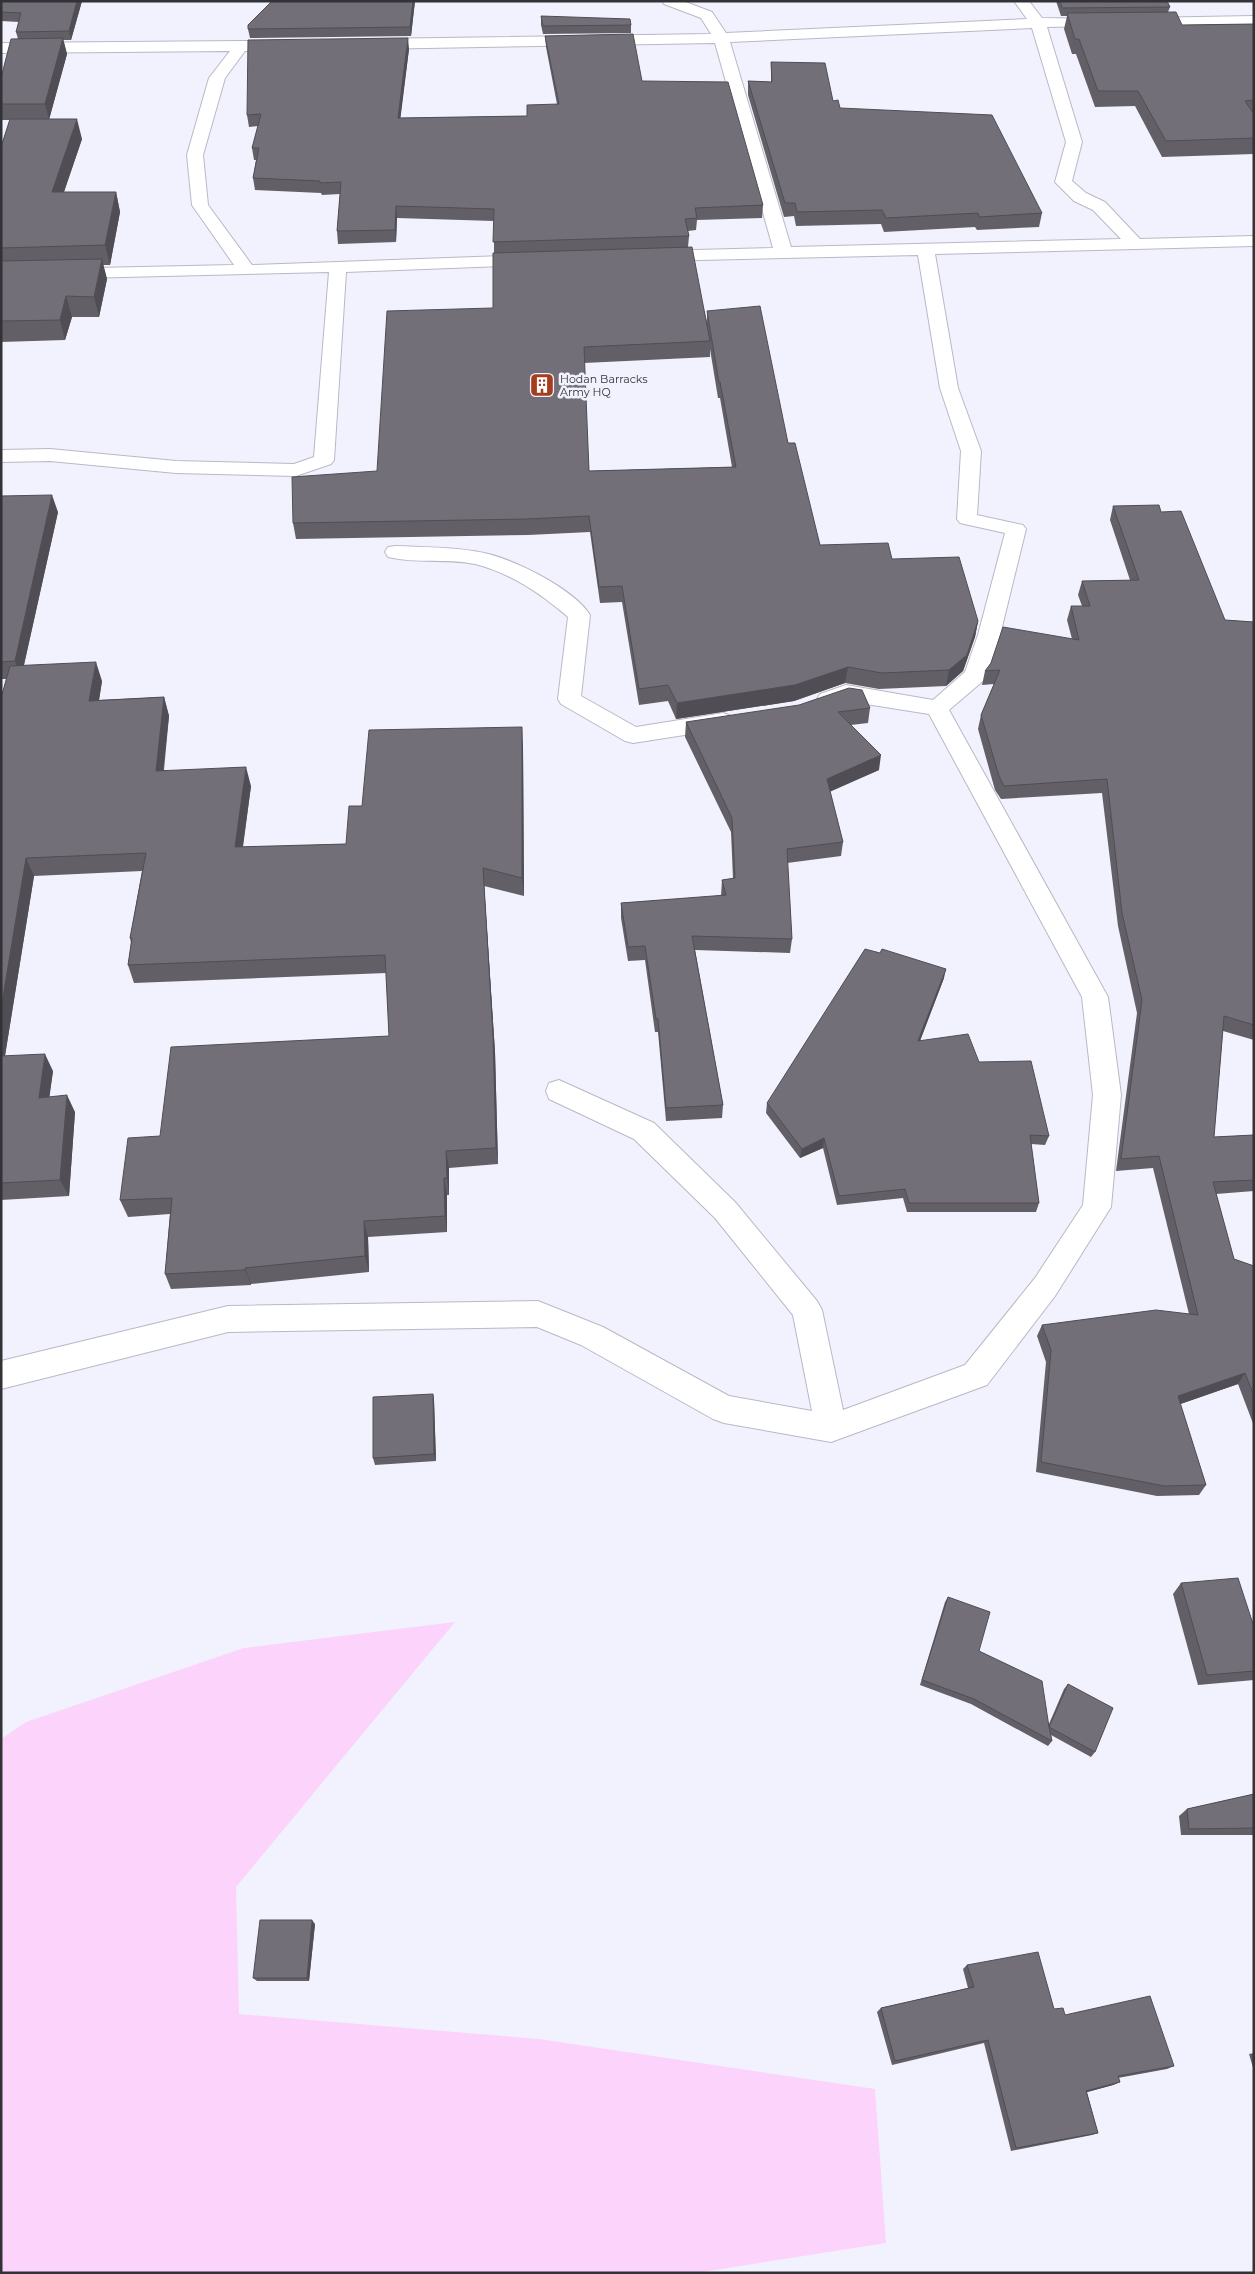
<svg xmlns="http://www.w3.org/2000/svg" width="1255" height="2274" viewBox="0 0 1255 2274" font-family="Montserrat,sans-serif">
<rect width="100%" height="100%" fill="#f1f2fd"/>
<path fill="#fcd3fa" d="M 455,1622 L 236,1887 L 239,2014 L 539,2039 L 875,2089 L 886,2243 L 696,2273 L 1,2273 L 1,1739 L 26,1722 L 244,1648 Z"/>
<g fill="none" stroke-linecap="round" stroke-linejoin="round">
<defs>
<path id="minor" d="M 662,1 L 683,1 L 712,12 L 726,33 L 1027,19 L 1014,1 L 1029,1 L 1042,18 L 1107,19 L 1109,22 L 1107,25 L 1102,26 L 1047,27 L 1082,142 L 1072,181 L 1086,193 L 1105,202 L 1140,239 L 1254,236 L 1254,246 L 935,254 L 958,388 L 981,451 L 977,515 L 1023,525 L 1026,529 L 1000,635 L 986,676 L 983,681 L 949,710 L 1108,997 L 1121,1095 L 1111,1207 L 1055,1296 L 987,1385 L 831,1442 L 724,1423 L 713,1419 L 581,1345 L 537,1327 L 228,1332 L 1,1389 L 1,1361 L 228,1306 L 538,1301 L 603,1327 L 729,1396 L 812,1411 L 793,1315 L 715,1218 L 634,1139 L 549,1099 L 546,1091 L 549,1083 L 559,1080 L 654,1123 L 735,1202 L 817,1301 L 822,1310 L 843,1410 L 965,1365 L 1035,1278 L 1083,1205 L 1093,1095 L 1082,997 L 929,714 L 847,701 L 828,707 L 820,704 L 817,699 L 820,694 L 846,685 L 933,700 L 965,672 L 978,635 L 1005,533 L 960,523 L 957,519 L 961,451 L 940,388 L 918,255 L 655,261 L 649,260 L 646,256 L 649,252 L 655,251 L 773,248 L 715,43 L 370,49 L 365,47 L 362,44 L 365,41 L 370,39 L 711,34 L 701,18 L 664,4 ZM 1032,28 L 1066,142 L 1055,182 L 1074,201 L 1093,210 L 1121,239 L 791,247 L 730,42 Z
M 1254,16 L 1254,24 L 1142,26 L 1135,22 L 1142,18 Z
M 241,41 L 285,41 L 290,43 L 293,46 L 290,49 L 285,51 L 245,51 L 225,78 L 203,155 L 208,205 L 252,265 L 530,255 L 536,256 L 539,260 L 536,264 L 530,265 L 346,272 L 334,460 L 331,464 L 296,476 L 176,473 L 50,461 L 1,462 L 1,450 L 50,449 L 176,461 L 294,464 L 314,457 L 329,272 L 1,280 L 1,270 L 234,265 L 192,205 L 187,155 L 209,78 L 230,51 L 1,53 L 1,43 Z
M 395,546 C 422,547 452,547 479,552 C 510,557 573,588 590,615 L 581,696 L 636,727 L 723,713 L 731,716 L 734,721 L 731,726 L 723,729 L 633,743 L 625,741 L 561,704 L 558,699 L 568,617 C 541,594 511,573 475,564 C 447,558 416,564 388,557 L 385,552 L 388,547 Z"/>
</defs>
<use href="#minor" stroke="#b8b9c4" stroke-width="2"/>
<use href="#minor" fill="#fff" fill-rule="evenodd"/>
</g>
<path fill="#625f67" fill-rule="evenodd" d="M 1,1 L 82,1 L 71,40 L 63,40 L 67,54 L 49,119 L 82,139 L 64,192 L 116,192 L 120,212 L 110,265 L 103,265 L 107,279 L 99,317 L 72,317 L 65,340 L 1,342 L 1,147 L 10,120 L 1,120 L 1,78 L 18,39 L 16,32 L 19,22 L 1,21 Z
M 272,1 L 415,1 L 411,36 L 250,38 L 248,29 Z
M 1056,1 L 1167,1 L 1170,7 L 1168,12 L 1182,25 L 1254,24 L 1254,154 L 1162,157 L 1135,106 L 1095,107 L 1076,54 L 1072,54 L 1064,29 L 1067,16 L 1061,16 Z
M 541,16 L 631,25 L 631,33 L 543,34 L 541,25 Z
M 545,36 L 642,81 L 763,205 L 762,218 L 697,220 L 696,230 L 688,231 L 689,236 L 688,247 L 707,322 L 707,311 L 788,443 L 820,545 L 892,559 L 978,621 L 975,637 L 963,671 L 946,686 L 879,689 L 845,683 L 794,701 L 676,719 L 668,701 L 639,705 L 622,602 L 600,603 L 590,532 L 528,535 L 296,539 L 293,523 L 377,471 L 493,308 L 494,253 L 494,221 L 397,218 L 396,242 L 338,244 L 337,231 L 340,194 L 322,195 L 321,193 L 255,190 L 253,178 L 256,160 L 254,160 L 252,148 L 258,126 L 249,127 L 247,115 L 409,49 L 400,118 L 527,116 L 557,104 L 546,47 ZM 710,349 L 718,398 L 720,398 L 732,467 L 589,471 L 584,363 L 710,357 Z
M 771,62 L 833,101 L 840,108 L 1042,213 L 1039,227 L 977,230 L 975,227 L 884,232 L 881,224 L 796,226 L 794,216 L 784,217 L 748,95 L 748,81 L 771,82 Z
M 1,496 L 58,512 L 24,665 L 102,681 L 99,700 L 164,697 L 169,716 L 164,770 L 251,786 L 243,847 L 346,844 L 362,806 L 523,746 L 524,896 L 484,886 L 495,1052 L 498,1164 L 449,1168 L 449,1195 L 447,1195 L 447,1232 L 368,1237 L 369,1272 L 251,1284 L 251,1285 L 171,1289 L 165,1274 L 170,1214 L 128,1217 L 120,1200 L 160,1136 L 389,1036 L 386,973 L 134,983 L 128,965 L 131,943 L 130,938 L 142,871 L 34,876 L 5,1056 L 53,1071 L 49,1097 L 75,1112 L 69,1196 L 1,1200 L 1,698 L 7,679 L 1,679 Z
M 1113,506 L 1161,512 L 1225,620 L 1254,622 L 1254,1040 L 1223,1031 L 1214,1137 L 1254,1135 L 1254,1191 L 1216,1194 L 1234,1259 L 1254,1266 L 1254,1426 L 1238,1384 L 1180,1404 L 1206,1485 L 1199,1495 L 1157,1496 L 1036,1472 L 1046,1362 L 1037,1336 L 1042,1325 L 1189,1314 L 1153,1168 L 1116,1171 L 1137,1013 L 1118,926 L 1102,793 L 1001,799 L 995,790 L 978,729 L 981,715 L 994,684 L 982,685 L 985,671 L 1072,639 L 1067,620 L 1071,606 L 1082,606 L 1078,595 L 1082,581 L 1130,580 L 1110,520 Z
M 870,708 L 868,723 L 851,725 L 879,770 L 830,791 L 843,842 L 841,856 L 787,863 L 792,939 L 790,953 L 695,950 L 723,1105 L 722,1118 L 666,1121 L 658,1032 L 655,1032 L 645,960 L 628,961 L 621,918 L 621,903 L 721,896 L 722,880 L 733,879 L 731,832 L 685,737 L 686,722 Z
M 944,978 L 920,1041 L 979,1062 L 1049,1136 L 1045,1145 L 1031,1144 L 1039,1203 L 1036,1212 L 907,1212 L 903,1198 L 837,1205 L 823,1148 L 800,1158 L 766,1113 L 767,1103 Z
M 433,1394 L 434,1400 L 436,1461 L 375,1465 L 373,1458 Z
M 1181,1583 L 1254,1627 L 1254,1680 L 1198,1685 L 1173,1594 Z
M 948,1597 L 979,1651 L 1049,1724 L 1064,1689 L 1068,1684 L 1095,1752 L 1091,1757 L 1051,1735 L 1052,1741 L 1048,1746 L 971,1704 L 920,1685 L 945,1602 Z
M 1254,1794 L 1254,1835 L 1181,1835 L 1179,1816 L 1187,1809 Z
M 315,1924 L 309,1981 L 257,1981 L 253,1978 Z
M 967,1965 L 1065,2015 L 1174,2066 L 1167,2069 L 1118,2078 L 1120,2082 L 1113,2085 L 1087,2092 L 1098,2133 L 1092,2135 L 1011,2151 L 984,2043 L 892,2065 L 877,2012 L 881,2008 L 968,1988 L 963,1969 Z
M 1254,2053 L 1254,2071 L 1249,2054 Z"/>
<path fill="#504e54" d="M 77,1 L 82,1 L 71,40 L 69,31 Z
M 413,1 L 415,1 L 411,36 L 410,27 Z
M 63,38 L 67,54 L 49,120 L 45,104 Z
M 408,38 L 409,49 L 399,130 L 398,118 Z
M 77,119 L 82,139 L 57,212 L 52,192 Z
M 116,192 L 120,212 L 110,265 L 105,245 Z
M 396,206 L 397,218 L 396,242 L 395,230 Z
M 102,259 L 107,279 L 99,317 L 94,297 Z
M 66,296 L 72,317 L 65,340 L 60,320 Z
M 52,495 L 58,512 L 21,678 L 15,661 Z
M 978,621 L 975,637 L 963,671 L 946,686 L 949,670 Z
M 96,662 L 102,681 L 96,719 L 89,701 Z
M 848,667 L 845,683 L 794,701 L 676,719 L 677,703 Z
M 164,697 L 169,716 L 161,789 L 156,771 Z
M 522,727 L 523,746 L 524,896 L 522,878 Z
M 881,755 L 879,770 L 825,794 L 827,779 Z
M 246,767 L 251,786 L 240,866 L 235,847 Z
M 26,858 L 34,876 L 2,1074 L 1,1009 Z
M 483,868 L 495,1052 L 498,1164 L 496,1148 Z
M 946,969 L 944,978 L 916,1051 L 918,1041 Z
M 45,1054 L 53,1071 L 47,1115 L 39,1098 Z
M 67,1095 L 75,1112 L 69,1196 L 60,1180 Z
M 824,1138 L 823,1148 L 800,1158 L 802,1149 Z
M 446,1151 L 449,1168 L 449,1195 L 447,1178 Z
M 444,1178 L 447,1195 L 447,1232 L 445,1216 Z
M 364,1221 L 368,1237 L 369,1272 L 365,1256 Z
M 245,1268 L 251,1284 L 251,1285 L 245,1270 Z
M 1245,1373 L 1238,1384 L 1172,1407 L 1178,1396 Z
M 433,1394 L 434,1400 L 436,1461 L 434,1454 Z
M 312,1920 L 315,1924 L 309,1981 L 307,1978 Z
M 1120,2082 L 1113,2085 L 1080,2094 L 1086,2091 Z"/>
<path fill="#726f78" stroke="#504e54" d="M 1,1 L 77,1 L 69,31 L 16,32 L 21,13 L 1,12 Z
M 272,1 L 413,1 L 410,27 L 248,29 L 248,25 Z
M 1060,1 L 1167,1 L 1170,7 L 1062,8 Z
M 1176,12 L 1182,25 L 1254,24 L 1254,100 L 1245,101 L 1254,114 L 1254,138 L 1166,141 L 1138,91 L 1098,91 L 1079,39 L 1075,39 L 1067,13 Z
M 541,16 L 630,19 L 631,25 L 543,26 Z
M 633,34 L 642,81 L 728,82 L 763,205 L 695,208 L 697,218 L 685,219 L 689,236 L 493,242 L 494,209 L 396,206 L 395,230 L 337,231 L 341,182 L 320,183 L 320,181 L 253,178 L 259,148 L 252,148 L 261,114 L 247,115 L 248,40 L 408,38 L 398,118 L 527,116 L 527,105 L 559,104 L 545,36 Z
M 63,38 L 45,104 L 1,104 L 1,78 L 11,39 Z
M 771,62 L 825,63 L 833,101 L 838,100 L 840,108 L 992,115 L 1042,213 L 979,217 L 978,213 L 886,218 L 882,210 L 797,212 L 795,203 L 785,203 L 748,81 L 772,82 Z
M 10,119 L 77,119 L 52,192 L 116,192 L 105,245 L 1,248 L 1,147 Z
M 692,247 L 710,341 L 584,347 L 589,471 L 736,467 L 720,382 L 719,383 L 707,311 L 760,306 L 788,443 L 795,443 L 820,545 L 888,543 L 892,559 L 959,557 L 978,621 L 967,655 L 949,670 L 882,673 L 848,667 L 795,685 L 677,703 L 668,685 L 639,689 L 622,586 L 599,587 L 589,516 L 527,519 L 293,523 L 292,477 L 377,471 L 387,311 L 493,308 L 493,253 Z
M 102,259 L 94,297 L 66,296 L 60,320 L 1,321 L 1,261 Z
M 52,495 L 15,661 L 1,662 L 1,496 Z
M 1159,505 L 1161,512 L 1181,511 L 1225,620 L 1254,622 L 1254,1025 L 1224,1016 L 1214,1137 L 1254,1135 L 1254,1180 L 1213,1182 L 1234,1259 L 1254,1266 L 1254,1396 L 1245,1373 L 1178,1396 L 1206,1485 L 1164,1486 L 1041,1462 L 1051,1350 L 1042,1325 L 1156,1310 L 1198,1315 L 1159,1156 L 1121,1159 L 1142,1000 L 1122,913 L 1107,779 L 1004,786 L 999,776 L 981,715 L 1000,670 L 985,671 L 991,663 L 1003,627 L 1079,640 L 1071,606 L 1090,606 L 1082,581 L 1139,580 L 1113,506 Z
M 96,662 L 89,701 L 164,697 L 156,771 L 246,767 L 235,847 L 346,844 L 349,806 L 362,806 L 369,730 L 522,727 L 522,878 L 483,868 L 493,1035 L 496,1148 L 446,1151 L 447,1178 L 444,1178 L 445,1216 L 364,1221 L 365,1256 L 245,1268 L 245,1270 L 165,1274 L 172,1198 L 120,1200 L 128,1138 L 160,1136 L 171,1047 L 389,1036 L 385,955 L 128,965 L 132,938 L 130,938 L 146,853 L 26,858 L 1,1009 L 1,698 L 10,666 Z
M 849,688 L 862,690 L 870,708 L 838,712 L 881,755 L 827,779 L 843,842 L 787,849 L 792,939 L 692,936 L 723,1105 L 666,1108 L 658,1019 L 656,1019 L 645,946 L 628,947 L 621,903 L 726,895 L 722,880 L 735,878 L 732,818 L 686,722 L 799,705 Z
M 865,949 L 880,953 L 882,949 L 946,969 L 918,1041 L 968,1034 L 979,1062 L 1031,1061 L 1049,1136 L 1030,1135 L 1039,1203 L 909,1203 L 905,1189 L 839,1196 L 824,1138 L 802,1149 L 767,1103 Z
M 45,1054 L 39,1098 L 67,1095 L 60,1180 L 1,1183 L 1,1056 Z
M 433,1394 L 434,1454 L 373,1458 L 373,1397 Z
M 1238,1578 L 1254,1627 L 1254,1671 L 1207,1675 L 1181,1583 Z
M 948,1597 L 990,1612 L 979,1651 L 1042,1681 L 1049,1727 L 1068,1684 L 1113,1708 L 1095,1752 L 1049,1727 L 1052,1741 L 974,1699 L 922,1680 Z
M 1254,1794 L 1254,1828 L 1189,1829 L 1187,1809 Z
M 260,1920 L 312,1920 L 307,1978 L 253,1978 Z
M 1038,1952 L 1054,2009 L 1063,2008 L 1065,2015 L 1150,1996 L 1174,2066 L 1118,2076 L 1120,2082 L 1086,2091 L 1098,2133 L 1016,2148 L 988,2040 L 895,2061 L 881,2008 L 974,1987 L 967,1965 Z"/>
<defs>
<symbol id="building-square" viewBox="-11 -11 22 22"><rect x="-9" y="-9" width="18" height="18" rx="4" fill="#a63e1e" stroke="#f1f2fd"/><path d="M-4-6H4V6H1V3H-1V6H-4ZM-2.5-4.3h1.7v1.8h-1.7ZM.8-4.3h1.7v1.8H.8ZM-2.5-1h1.7V.8h-1.7ZM.8-1h1.7V.8H.8Z" fill="#fff"/></symbol>
</defs>
<g fill-rule="evenodd">
<use href="#building-square" x="528" y="371" width="28" height="28"/>
</g>
<g text-anchor="middle" dominant-baseline="central" stroke-width="5" stroke-linejoin="round" paint-order="stroke">
<g font-size="11" fill="#323337" stroke="#f1f2fd" text-anchor="start">
<text x="560" y="379">Hodan Barracks<tspan x="560" dy="13">Army HQ</tspan></text>
</g>
</g>
<rect width="1255" height="2274" fill="none" stroke="#323337" stroke-width="5"/>
</svg>
